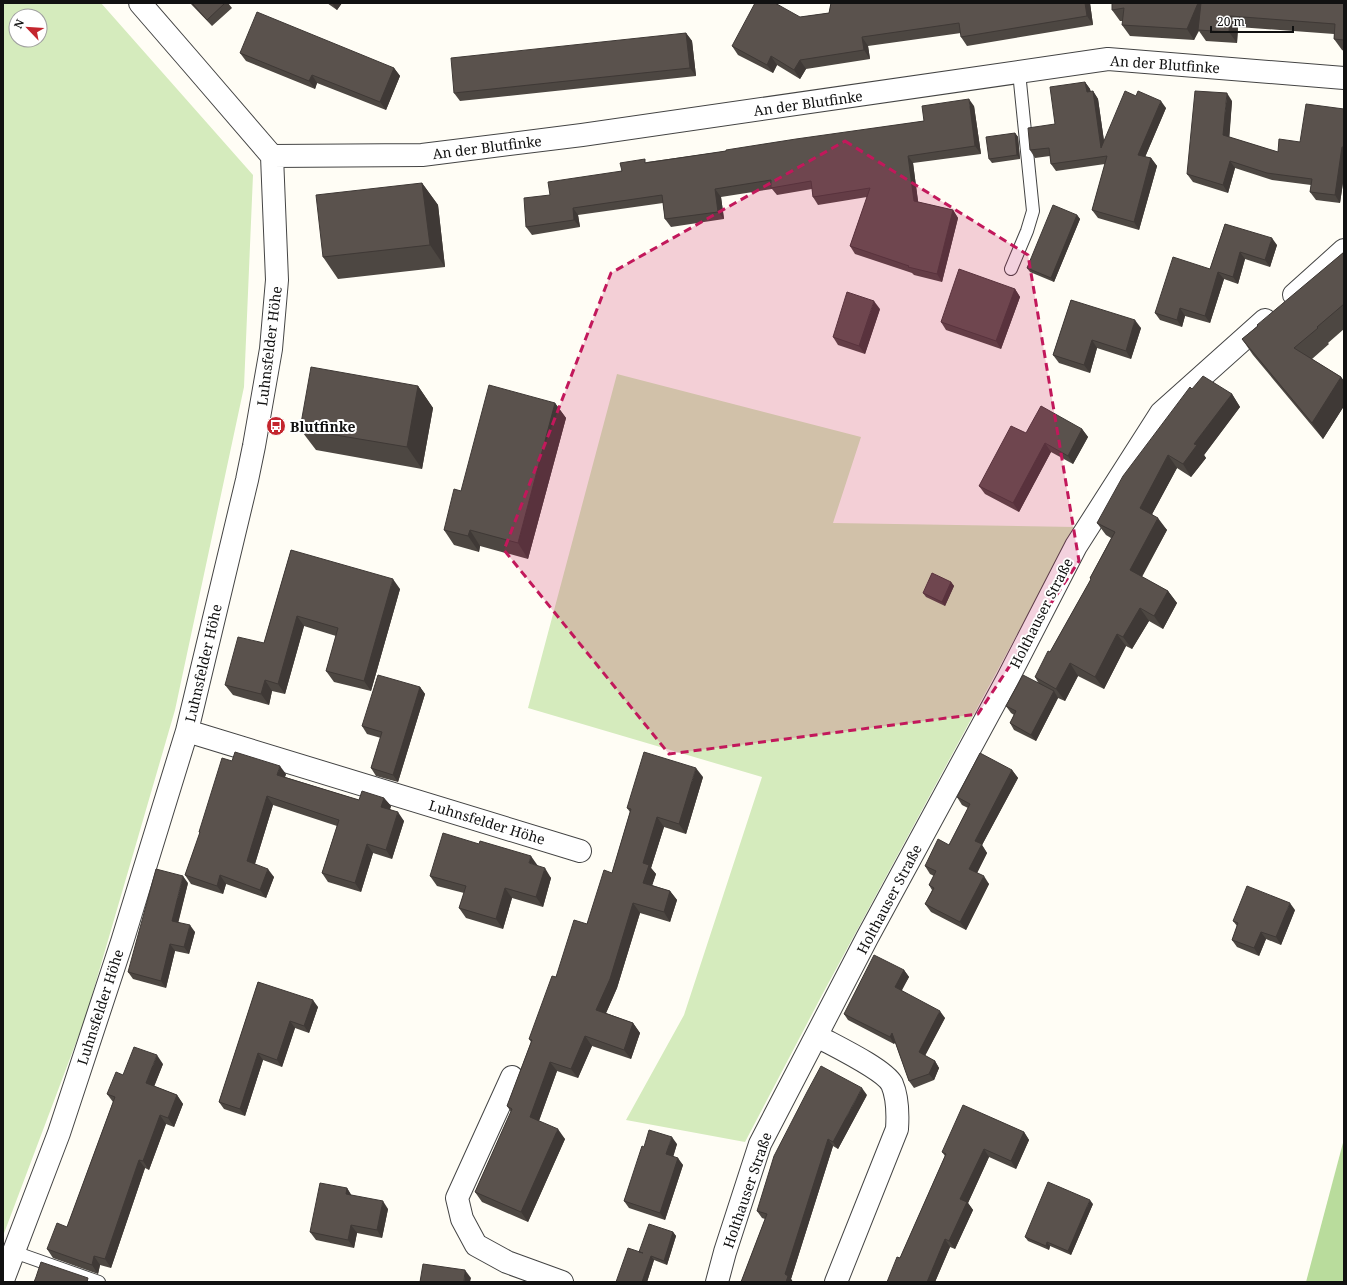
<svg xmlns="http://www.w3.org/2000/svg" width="1347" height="1285" viewBox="0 0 1347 1285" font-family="'Noto Serif',serif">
<rect width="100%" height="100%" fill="#fffdf5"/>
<path fill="#d5ebbd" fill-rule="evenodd" d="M 3,3 L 101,3 L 253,175 L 244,387 L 175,710 L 86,1016 L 3,1236 ZM 16,16 L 40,16 L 40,40 L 16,40 Z
M 617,374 L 861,437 L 833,523 L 1075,527 L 822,995 L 745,1142 L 626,1120 L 684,1015 L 762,777 L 528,708 Z"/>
<path fill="#b9dc9c" d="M 1344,1139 L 1344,1282 L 1306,1282 Z"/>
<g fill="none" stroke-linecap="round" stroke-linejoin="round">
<defs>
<path id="lane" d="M 1011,269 L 1027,231 L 1033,211 L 1019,72
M 14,1252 L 99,1282"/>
<path id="street" d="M 272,156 L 422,155 L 582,135 L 1108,59 L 1344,78
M 1294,295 L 1344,250
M 187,731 L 580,851
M 817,1036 C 833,1045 884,1069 892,1084 C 898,1098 898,1114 897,1129 L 836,1282
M 512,1077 L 457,1198 L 462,1219 L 476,1245 L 507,1262 L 562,1282
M 3,1280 L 59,1133 L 122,942 L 187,731 L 247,480 L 254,446 L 271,349 L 277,280 L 272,156 L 192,63 L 140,3
M 717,1282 L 725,1252 L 760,1144 L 867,938 L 1007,680 L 1076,546 L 1161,413 L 1265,320"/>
</defs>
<use href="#lane" stroke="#444" stroke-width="14"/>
<use href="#street" stroke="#444" stroke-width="24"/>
<use href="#lane" stroke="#fff" stroke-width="12"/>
<use href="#street" stroke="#fff" stroke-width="22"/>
</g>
<path fill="#4d4742" d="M 190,3 L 228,3 L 232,8 L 212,26 Z
M 327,3 L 342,3 L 337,10 Z
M 831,3 L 1090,3 L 1093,25 L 967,46 L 961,37 L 961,33 L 868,46 L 870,59 L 806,69 L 800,79 L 777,65 L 773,73 L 738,55 L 732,46 L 800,17 L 829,13 Z
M 1112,3 L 1344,3 L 1344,51 L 1342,50 L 1334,39 L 1334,34 L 1238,27 L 1237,43 L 1206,41 L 1199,31 L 1194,40 L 1130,36 L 1122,25 L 1123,21 L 1120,21 L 1112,10 Z
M 686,33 L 692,41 L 696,76 L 460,101 L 454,93 Z
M 240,53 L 394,68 L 400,76 L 386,110 L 317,83 L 315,89 L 246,61 Z
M 1085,82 L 1090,89 L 1091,92 L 1093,91 L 1098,99 L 1104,141 L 1136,96 L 1166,108 L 1145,157 L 1151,158 L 1157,166 L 1139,230 L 1098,218 L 1092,210 L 1105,164 L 1056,171 L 1051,164 L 1050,156 L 1035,158 L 1030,150 L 1055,124 Z
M 1232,101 L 1229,137 L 1278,152 L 1300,142 L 1344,109 L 1344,176 L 1340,203 L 1316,200 L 1310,192 L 1311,185 L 1272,180 L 1235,168 L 1228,193 L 1193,182 L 1187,174 Z
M 974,106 L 981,154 L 913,163 L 918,202 L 953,210 L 958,218 L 942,282 L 914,275 L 912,273 L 855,254 L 850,246 L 867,197 L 818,205 L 813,197 L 812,189 L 777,195 L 772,189 L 721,197 L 724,219 L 671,227 L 665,219 L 663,203 L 578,215 L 580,227 L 532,235 L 526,227 L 550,195 L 647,162 L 726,151 L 924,121 Z
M 1015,133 L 1018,137 L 1020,159 L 992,163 L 989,159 Z
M 422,183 L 438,205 L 445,267 L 338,279 L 323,257 Z
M 1077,215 L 1080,219 L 1054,282 L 1030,272 L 1027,268 Z
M 1225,224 L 1277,245 L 1270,267 L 1245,259 L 1238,284 L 1224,279 L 1210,323 L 1185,316 L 1182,327 L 1160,320 L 1155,313 L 1210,269 Z
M 1344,252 L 1344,329 L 1328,343 L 1329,344 L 1312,359 L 1341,377 L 1344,381 L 1344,406 L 1323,439 L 1253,355 L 1242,339 Z
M 1015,289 L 1020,297 L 1001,349 L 946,330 L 941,322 Z
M 1071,300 L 1141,328 L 1131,359 L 1097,348 L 1090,373 L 1059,363 L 1053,355 Z
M 880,309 L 865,354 L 838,345 L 833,337 Z
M 418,386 L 433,408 L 422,469 L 316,450 L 300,429 Z
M 1192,389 L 1232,394 L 1240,407 L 1204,455 L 1206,458 L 1191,477 L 1177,468 L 1152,514 L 1167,530 L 1142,577 L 1168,591 L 1177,603 L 1163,629 L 1149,621 L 1132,649 L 1126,646 L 1104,689 L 1078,676 L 1065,701 L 1058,698 L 1036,741 L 1014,730 L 1010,723 L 1014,715 L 1011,713 L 1006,706 L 1039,684 L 1035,677 L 1050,652 L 1091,579 L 1090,578 L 1111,538 L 1106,535 L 1097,523 Z
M 555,403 L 566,418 L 528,559 L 480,546 L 479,552 L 454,545 L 444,530 L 461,491 Z
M 1082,429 L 1088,437 L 1073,464 L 1051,452 L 1019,512 L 985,494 L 979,486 L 1026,433 Z
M 291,550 L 400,589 L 371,691 L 334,682 L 326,671 L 336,636 L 304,626 L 285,694 L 272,691 L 269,705 L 233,695 L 225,685 L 264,643 Z
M 951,582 L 954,586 L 945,606 L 926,597 L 923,593 Z
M 420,687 L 425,694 L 398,782 L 376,776 L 371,768 L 381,738 L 367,734 L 362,726 Z
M 232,761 L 286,774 L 285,777 L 359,800 L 384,798 L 391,806 L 390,809 L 404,821 L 392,859 L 373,853 L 361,892 L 328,882 L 322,873 L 337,826 L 273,805 L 255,864 L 274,877 L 266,898 L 226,884 L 223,894 L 191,884 L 185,875 L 200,833 L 199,832 Z
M 1012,770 L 1018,778 L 982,845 L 987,853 L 977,873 L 989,884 L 966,930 L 931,912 L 925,904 L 932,890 L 929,885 L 934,876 L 930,874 L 925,866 L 949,845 L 968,808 L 962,805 L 957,797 Z
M 703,777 L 686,834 L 664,827 L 651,868 L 656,874 L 652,885 L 670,891 L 677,900 L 670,922 L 640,913 L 617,988 L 606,1013 L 633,1023 L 640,1033 L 631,1059 L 592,1046 L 578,1078 L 557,1071 L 539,1121 L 565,1139 L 528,1222 L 482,1202 L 475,1192 L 511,1112 L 507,1106 L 531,1042 L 529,1039 L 556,977 L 587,924 L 612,873 L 630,812 L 627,808 Z
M 538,866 L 551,878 L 543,907 L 512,898 L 503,929 L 466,918 L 459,908 L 464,893 L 437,886 L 430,876 Z
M 188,883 L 178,922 L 195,932 L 189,954 L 175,951 L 166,988 L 133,979 L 128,972 Z
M 1295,910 L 1281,945 L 1266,939 L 1259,956 L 1237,947 L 1232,940 L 1237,926 L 1233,921 Z
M 904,970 L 909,977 L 901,990 L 945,1018 L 925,1056 L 935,1061 L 939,1068 L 934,1080 L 914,1088 L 909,1081 L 895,1042 L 894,1044 L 848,1020 L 844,1014 Z
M 258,982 L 318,1007 L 309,1033 L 295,1028 L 282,1067 L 263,1060 L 245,1116 L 224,1109 L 219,1102 Z
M 163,1064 L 154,1086 L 177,1095 L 183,1104 L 174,1127 L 166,1124 L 149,1170 L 145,1168 L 111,1268 L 100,1265 L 98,1274 L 53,1258 L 47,1249 L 67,1227 L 113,1102 L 107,1094 L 123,1075 Z
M 867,1095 L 838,1149 L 833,1146 L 791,1279 L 793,1282 L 741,1282 L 765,1219 L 762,1218 L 757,1211 Z
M 1024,1132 L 1029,1140 L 1016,1169 L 989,1157 L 968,1203 L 973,1210 L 955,1249 L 950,1247 L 935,1282 L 887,1282 L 900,1258 L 945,1156 L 942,1152 Z
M 677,1144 L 673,1156 L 683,1165 L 665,1220 L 629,1208 L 624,1201 L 644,1147 Z
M 347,1188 L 351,1195 L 388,1209 L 382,1238 L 357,1233 L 354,1248 L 316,1240 L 310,1232 Z
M 1093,1204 L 1071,1255 L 1050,1246 L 1049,1250 L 1028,1241 L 1025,1237 Z
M 673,1232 L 676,1236 L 667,1265 L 654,1260 L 647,1282 L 616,1282 L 639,1252 Z"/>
<path fill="#3f3936" d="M 332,3 L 342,3 L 337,10 Z
M 1085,3 L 1090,3 L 1093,25 L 1087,16 Z
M 1198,3 L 1209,3 L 1210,4 L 1194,40 L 1187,29 Z
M 1230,16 L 1238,27 L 1237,43 L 1229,32 Z
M 686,33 L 692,41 L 696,76 L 690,68 Z
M 862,37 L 868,46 L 870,59 L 864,50 Z
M 771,56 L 777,65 L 773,73 L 767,65 Z
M 800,60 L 806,69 L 800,79 L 794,70 Z
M 394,68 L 400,76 L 386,110 L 380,102 Z
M 312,75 L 317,83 L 315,89 L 309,81 Z
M 1085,82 L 1090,89 L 1092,100 L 1087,92 Z
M 1093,91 L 1098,99 L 1106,155 L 1101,148 Z
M 1227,93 L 1232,101 L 1229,143 L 1223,135 Z
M 969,99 L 974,106 L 981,154 L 975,146 Z
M 1161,101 L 1166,108 L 1143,162 L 1138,155 Z
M 1015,133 L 1018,137 L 1020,159 L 1017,155 Z
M 1342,147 L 1344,151 L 1344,176 L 1340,203 L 1335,195 Z
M 908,156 L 913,163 L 919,208 L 914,201 Z
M 1151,158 L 1157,166 L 1139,230 L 1134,222 Z
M 1230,161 L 1235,168 L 1228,193 L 1223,185 Z
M 422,183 L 438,205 L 445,267 L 430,245 Z
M 715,189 L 721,197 L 724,219 L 718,212 Z
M 573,208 L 578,215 L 580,227 L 574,220 Z
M 953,210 L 958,218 L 942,282 L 937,274 Z
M 1077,215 L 1080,219 L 1054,282 L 1051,278 Z
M 1272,238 L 1277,245 L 1270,267 L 1265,260 Z
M 1240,252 L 1245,259 L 1238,284 L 1233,277 Z
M 1218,272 L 1224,279 L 1210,323 L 1205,316 Z
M 1015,289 L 1020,297 L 1001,349 L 996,341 Z
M 874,301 L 880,309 L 865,354 L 859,346 Z
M 1180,308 L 1185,316 L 1182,327 L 1177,320 Z
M 1135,320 L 1141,328 L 1131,359 L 1126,351 Z
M 1092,340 L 1097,348 L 1090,373 L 1084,365 Z
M 1341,377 L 1344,381 L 1344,406 L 1323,439 L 1312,423 Z
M 418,386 L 433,408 L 422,469 L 407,447 Z
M 1232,394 L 1240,407 L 1204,455 L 1206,458 L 1191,477 L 1183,464 L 1194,444 Z
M 555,403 L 566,418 L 528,559 L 518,543 Z
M 1082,429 L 1088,437 L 1073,464 L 1068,456 Z
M 1045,443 L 1051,452 L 1019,512 L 1013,503 Z
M 1168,455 L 1177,468 L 1149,520 L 1140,508 Z
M 1158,518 L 1167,530 L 1138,583 L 1130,570 Z
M 470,530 L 480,546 L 479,552 L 468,536 Z
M 393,579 L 400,589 L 371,691 L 364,681 Z
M 951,582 L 954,586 L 945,606 L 942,602 Z
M 1168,591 L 1177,603 L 1163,629 L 1154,616 Z
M 1140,608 L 1149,621 L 1132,649 L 1123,637 Z
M 297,616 L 304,626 L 285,694 L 278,684 Z
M 1117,634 L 1126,646 L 1104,689 L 1095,677 Z
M 1070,663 L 1078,676 L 1065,701 L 1056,689 Z
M 265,680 L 272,691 L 269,705 L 261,694 Z
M 420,687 L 425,694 L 398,782 L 393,775 Z
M 1054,691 L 1058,698 L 1036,741 L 1031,735 Z
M 280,766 L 286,774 L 283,783 L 277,775 Z
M 696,768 L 703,777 L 686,834 L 679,824 Z
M 1012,770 L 1018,778 L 982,845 L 987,853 L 975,877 L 969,869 L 975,841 Z
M 267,796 L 273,805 L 253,870 L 247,861 Z
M 384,798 L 391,806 L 388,816 L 381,807 Z
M 398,812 L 404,821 L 392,859 L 386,850 Z
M 657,817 L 664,827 L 651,868 L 656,874 L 650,892 L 643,883 L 643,863 Z
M 367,844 L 373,853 L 361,892 L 355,883 Z
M 531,856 L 538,866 L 529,863 Z
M 545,868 L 551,878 L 543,907 L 536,897 Z
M 268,869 L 274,877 L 266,898 L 260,890 Z
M 220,875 L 226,884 L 223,894 L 217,886 Z
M 183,876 L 188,883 L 177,928 L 172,921 Z
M 984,876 L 989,884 L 966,930 L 960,922 Z
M 505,888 L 512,898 L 503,929 L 496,919 Z
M 670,891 L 677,900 L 670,922 L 664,912 Z
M 633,903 L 640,913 L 617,988 L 603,1020 L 596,1010 Z
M 1290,903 L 1295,910 L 1281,945 L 1276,937 Z
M 190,925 L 195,932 L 189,954 L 184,947 Z
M 1261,932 L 1266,939 L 1259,956 L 1254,948 Z
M 170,944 L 175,951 L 166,988 L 161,981 Z
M 904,970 L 909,977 L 900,994 L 895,987 Z
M 313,1000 L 318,1007 L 309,1033 L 304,1026 Z
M 940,1011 L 945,1018 L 923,1059 L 919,1052 Z
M 290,1021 L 295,1028 L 282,1067 L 277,1060 Z
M 633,1023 L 640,1033 L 631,1059 L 624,1050 Z
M 892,1033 L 897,1040 L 894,1044 L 890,1037 Z
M 585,1036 L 592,1046 L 578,1078 L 571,1069 Z
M 258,1053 L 263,1060 L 245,1116 L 240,1109 Z
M 157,1055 L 163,1064 L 152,1092 L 146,1083 Z
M 935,1061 L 939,1068 L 934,1080 L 929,1074 Z
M 550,1062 L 557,1071 L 537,1126 L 530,1117 Z
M 862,1088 L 867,1095 L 838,1149 L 833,1142 Z
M 177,1095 L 183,1104 L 174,1127 L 168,1118 Z
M 160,1115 L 166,1124 L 149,1170 L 143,1161 Z
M 558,1129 L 565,1139 L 528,1222 L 521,1212 Z
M 1024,1132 L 1029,1140 L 1016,1169 L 1011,1161 Z
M 672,1137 L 677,1144 L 672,1161 L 666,1154 Z
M 828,1139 L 833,1146 L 791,1279 L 793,1282 L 786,1282 L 785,1274 Z
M 984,1149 L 989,1157 L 968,1203 L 973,1210 L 955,1249 L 949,1241 L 960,1199 Z
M 678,1158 L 683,1165 L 665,1220 L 660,1213 Z
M 139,1160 L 145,1168 L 111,1268 L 105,1259 Z
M 347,1188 L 352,1196 L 346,1194 Z
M 1090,1200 L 1093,1204 L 1071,1255 L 1068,1251 Z
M 383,1201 L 388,1209 L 382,1238 L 377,1230 Z
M 351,1225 L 357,1233 L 354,1248 L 348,1240 Z
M 673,1232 L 676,1236 L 667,1265 L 664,1261 Z
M 945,1239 L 950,1247 L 935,1282 L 927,1282 Z
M 1047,1242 L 1050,1246 L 1049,1250 L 1046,1246 Z
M 94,1256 L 100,1265 L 98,1274 L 92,1265 Z
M 651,1256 L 654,1260 L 647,1282 L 642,1282 Z
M 465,1270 L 471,1278 L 470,1282 L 464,1282 Z"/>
<path fill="#5a524d" stroke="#3f3936" d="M 192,3 L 225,3 L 207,20 Z
M 755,3 L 775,3 L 800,17 L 829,13 L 831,3 L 1085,3 L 1087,16 L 961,37 L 959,23 L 862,37 L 864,50 L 800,60 L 794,70 L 771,56 L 767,65 L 732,46 Z
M 1112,3 L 1198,3 L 1187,29 L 1122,25 L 1124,8 L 1112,10 Z
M 1201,3 L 1344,3 L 1344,40 L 1334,39 L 1335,24 L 1230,16 L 1229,32 L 1198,30 Z
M 257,12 L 394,68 L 380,102 L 312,75 L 309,81 L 240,53 Z
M 686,33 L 690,68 L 454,93 L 451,58 Z
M 1085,82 L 1087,92 L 1093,91 L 1101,148 L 1125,91 L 1136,96 L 1138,91 L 1161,101 L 1138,155 L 1151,158 L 1134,222 L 1092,210 L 1107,156 L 1051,164 L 1049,148 L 1030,150 L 1028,128 L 1055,124 L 1050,87 Z
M 1195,91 L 1227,93 L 1223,135 L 1278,152 L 1279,139 L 1300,142 L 1306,104 L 1344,109 L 1344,147 L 1342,147 L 1335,195 L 1310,192 L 1312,179 L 1267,173 L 1230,161 L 1223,185 L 1187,174 Z
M 969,99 L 975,146 L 908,156 L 914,201 L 953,210 L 937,274 L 908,267 L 909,266 L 850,246 L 870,188 L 813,197 L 811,181 L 771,188 L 771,180 L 715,189 L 718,212 L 665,219 L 662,195 L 573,208 L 574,220 L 526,227 L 524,198 L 550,195 L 548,182 L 622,171 L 620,163 L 645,159 L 645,163 L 726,151 L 726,150 L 796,139 L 924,121 L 922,106 Z
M 1015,133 L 1017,155 L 989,159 L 986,137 Z
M 422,183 L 430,245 L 323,257 L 316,195 Z
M 1053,205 L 1077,215 L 1051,278 L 1027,268 Z
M 1225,224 L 1272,238 L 1265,260 L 1240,252 L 1233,277 L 1218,272 L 1205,316 L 1180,308 L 1177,320 L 1155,313 L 1173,257 L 1210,269 Z
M 1344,252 L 1344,304 L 1317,327 L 1318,328 L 1294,348 L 1341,377 L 1312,423 L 1242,339 L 1258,326 L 1257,325 Z
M 959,269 L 1015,289 L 996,341 L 941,322 Z
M 847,292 L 874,301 L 859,346 L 833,337 Z
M 1071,300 L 1135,320 L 1126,351 L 1092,340 L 1084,365 L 1053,355 Z
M 311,367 L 418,386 L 407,447 L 300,429 Z
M 1203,376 L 1232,394 L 1194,444 L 1197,445 L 1183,464 L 1168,455 L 1140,508 L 1158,518 L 1130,570 L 1168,591 L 1154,616 L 1140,608 L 1123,637 L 1117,634 L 1095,677 L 1070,663 L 1056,689 L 1035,677 L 1048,651 L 1050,652 L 1091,579 L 1090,578 L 1115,532 L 1097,523 L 1123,476 L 1190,387 L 1192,389 Z
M 489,385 L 555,403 L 518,543 L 470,530 L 468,536 L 444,530 L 454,489 L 461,491 Z
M 1041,406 L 1082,429 L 1068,456 L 1045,443 L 1013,503 L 979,486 L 1011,426 L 1026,433 Z
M 291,550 L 393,579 L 364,681 L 326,671 L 338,628 L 297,616 L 278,684 L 265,680 L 261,694 L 225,685 L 238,637 L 264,643 Z
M 932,573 L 951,582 L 942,602 L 923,593 Z
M 378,675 L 420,687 L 393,775 L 371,768 L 382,732 L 362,726 Z
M 1023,675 L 1054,691 L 1031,735 L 1010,723 L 1016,711 L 1006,706 Z
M 235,752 L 280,766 L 277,775 L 359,800 L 362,791 L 384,798 L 381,807 L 398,812 L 386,850 L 367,844 L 355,883 L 322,873 L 339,820 L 267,796 L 247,861 L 268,869 L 260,890 L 220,875 L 217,886 L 185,875 L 200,832 L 199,832 L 222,758 L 232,761 Z
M 644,752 L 696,768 L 679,824 L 657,817 L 643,863 L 649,865 L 643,883 L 670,891 L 664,912 L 633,903 L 610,979 L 596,1010 L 633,1023 L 624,1050 L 585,1036 L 571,1069 L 550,1062 L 530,1117 L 558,1129 L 521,1212 L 475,1192 L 512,1109 L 507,1106 L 532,1040 L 529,1039 L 552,976 L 556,977 L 574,920 L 587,924 L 604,870 L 612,873 L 631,809 L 627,808 Z
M 980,753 L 1012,770 L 975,841 L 982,844 L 969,869 L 984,876 L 960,922 L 925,904 L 934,888 L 929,885 L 936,871 L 925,866 L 938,839 L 949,845 L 970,804 L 957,797 Z
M 443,833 L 479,844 L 480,841 L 531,856 L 529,863 L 545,868 L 536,897 L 505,888 L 496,919 L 459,908 L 466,886 L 430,876 Z
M 156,869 L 183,876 L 172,921 L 190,925 L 184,947 L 170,944 L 161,981 L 128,972 Z
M 1247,886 L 1290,903 L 1276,937 L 1261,932 L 1254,948 L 1232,940 L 1238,923 L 1233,921 Z
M 874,955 L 904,970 L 895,987 L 940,1011 L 919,1052 L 935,1061 L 929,1074 L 909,1081 L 892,1033 L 890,1037 L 844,1014 Z
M 258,982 L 313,1000 L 304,1026 L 290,1021 L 277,1060 L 258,1053 L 240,1109 L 219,1102 Z
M 134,1047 L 157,1055 L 146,1083 L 177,1095 L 168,1118 L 160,1115 L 143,1161 L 139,1160 L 105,1259 L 94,1256 L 92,1265 L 47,1249 L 57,1223 L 67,1227 L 115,1097 L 107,1094 L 116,1072 L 123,1075 Z
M 821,1066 L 862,1088 L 833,1142 L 828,1139 L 785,1274 L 788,1276 L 786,1282 L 741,1282 L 767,1214 L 757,1211 L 774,1156 L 807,1092 Z
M 963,1105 L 1024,1132 L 1011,1161 L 984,1149 L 960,1199 L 967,1202 L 949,1241 L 945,1239 L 927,1282 L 887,1282 L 897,1257 L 900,1258 L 946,1154 L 942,1152 Z
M 649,1130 L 672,1137 L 666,1154 L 678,1158 L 660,1213 L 624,1201 L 642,1146 L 644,1147 Z
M 1048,1182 L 1090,1200 L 1068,1251 L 1047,1242 L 1046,1246 L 1025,1237 Z
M 320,1183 L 347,1188 L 346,1194 L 383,1201 L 377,1230 L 351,1225 L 348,1240 L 310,1232 Z
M 649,1224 L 673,1232 L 664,1261 L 651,1256 L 642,1282 L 616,1282 L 628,1248 L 643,1253 L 639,1252 Z
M 41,1262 L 88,1278 L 87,1282 L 34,1282 L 36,1277 Z
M 423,1264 L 465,1270 L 464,1282 L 420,1282 Z"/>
<path fill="#c2185b" fill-opacity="0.2" stroke="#c2185b" stroke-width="3" stroke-dasharray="8 5" stroke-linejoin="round" d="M 845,141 L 1028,255 L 1079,561 L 978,714 L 669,754 L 504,550 L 611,273 Z"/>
<defs>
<symbol id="bus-disc" viewBox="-11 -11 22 22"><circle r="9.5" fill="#c4262e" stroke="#fff"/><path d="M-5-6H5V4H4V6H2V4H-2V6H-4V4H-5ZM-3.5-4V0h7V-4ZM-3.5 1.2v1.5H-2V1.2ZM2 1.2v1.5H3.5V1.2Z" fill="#fff"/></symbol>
</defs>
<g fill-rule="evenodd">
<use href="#bus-disc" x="265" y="415" width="22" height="22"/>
</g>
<g text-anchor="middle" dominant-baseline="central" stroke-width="4" stroke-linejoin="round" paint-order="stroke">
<g font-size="14" fill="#111" stroke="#fff">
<text transform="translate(1165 64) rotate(4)">An der Blutfinke</text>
<text transform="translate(808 103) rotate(-8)">An der Blutfinke</text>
<text transform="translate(487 147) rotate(-7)">An der Blutfinke</text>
<text transform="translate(269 346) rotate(-83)">Luhnsfelder Höhe</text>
<text transform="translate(1041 613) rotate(-63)">Holthauser Straße</text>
<text transform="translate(203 663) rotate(-77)">Luhnsfelder Höhe</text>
<text transform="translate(487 822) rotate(17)">Luhnsfelder Höhe</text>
<text transform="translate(889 899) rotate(-62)">Holthauser Straße</text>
<text transform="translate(100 1007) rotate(-72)">Luhnsfelder Höhe</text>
<text transform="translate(747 1190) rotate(-71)">Holthauser Straße</text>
</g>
<g font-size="14" font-weight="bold" fill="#111" stroke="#fff" text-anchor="start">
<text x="290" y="426">Blutfinke</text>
</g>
</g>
<rect width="1347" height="1285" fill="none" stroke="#111111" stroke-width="8"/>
<g transform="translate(28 28) rotate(295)"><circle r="19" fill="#ffffff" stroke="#a0a0a0"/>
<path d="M0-3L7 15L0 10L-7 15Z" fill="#c4262e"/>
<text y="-6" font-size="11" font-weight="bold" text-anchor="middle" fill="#111111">N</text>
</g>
<path d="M1211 26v6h82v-6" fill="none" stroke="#111111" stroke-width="2"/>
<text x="1217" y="26" font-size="12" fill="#111111" stroke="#ffffff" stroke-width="3" paint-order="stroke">20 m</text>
</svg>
